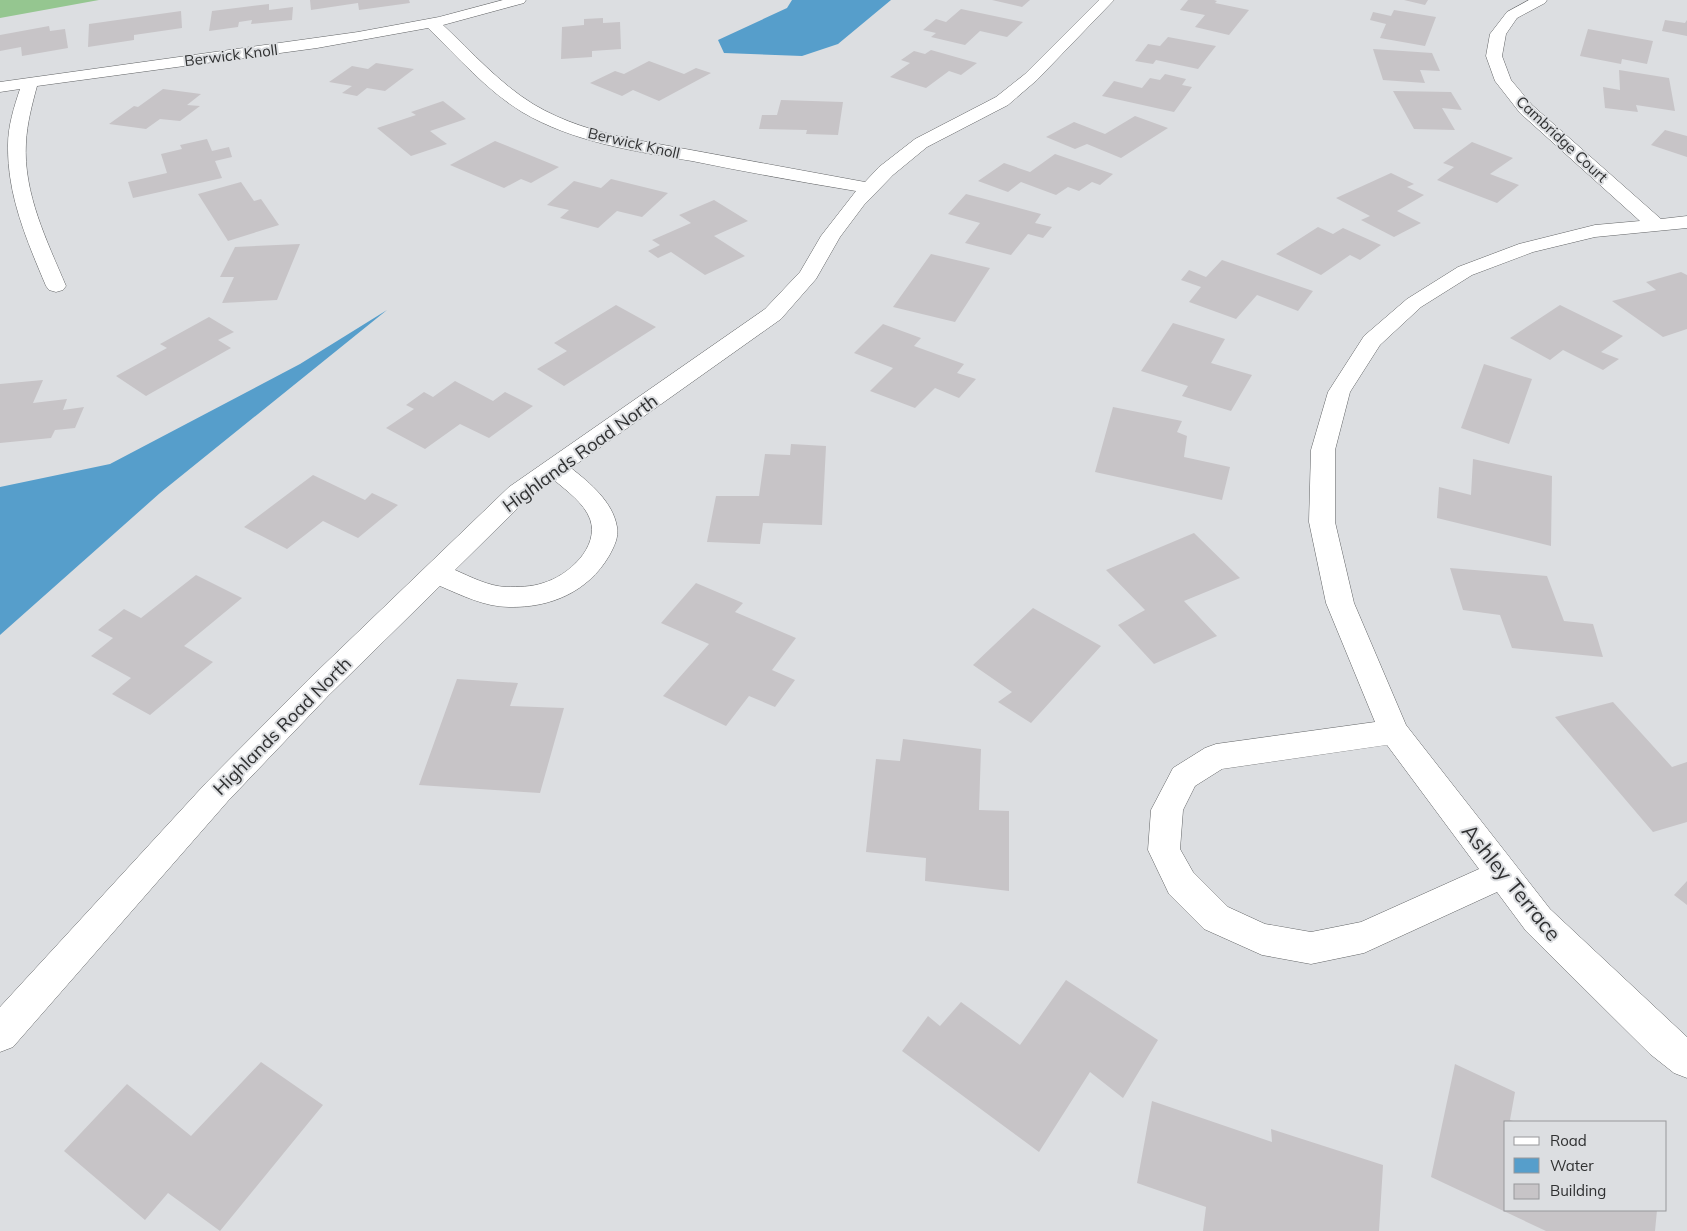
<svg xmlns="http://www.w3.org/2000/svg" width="1687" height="1231" viewBox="0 0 1687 1231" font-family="Mulish,sans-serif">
<rect width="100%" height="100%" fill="#dcdee1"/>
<path fill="#95c690" d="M 0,0 L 99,0 L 0,18 Z"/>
<path fill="#569ecb" d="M 792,0 L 891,0 L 838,44 L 802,56 L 724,53 L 718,40 L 787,8 Z
M 387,310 L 160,493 L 0,635 L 0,487 L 110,464 L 300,364 Z"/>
<path fill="#c7c4c7" d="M 310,0 L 409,0 L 410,3 L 359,10 L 358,3 L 311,10 Z
M 992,0 L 1030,0 L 1022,7 Z
M 1188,0 L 1214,0 L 1217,1 L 1215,3 L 1249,10 L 1229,35 L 1195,27 L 1205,15 L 1180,10 Z
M 1404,0 L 1428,0 L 1425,5 Z
M 269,4 L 269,10 L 293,7 L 292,20 L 251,24 L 252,20 L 239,22 L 238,27 L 209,31 L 212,11 Z
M 961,9 L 1023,22 L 1007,37 L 980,31 L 965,45 L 931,37 L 936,33 L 923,30 L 936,19 L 946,22 Z
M 1394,10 L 1436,17 L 1425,46 L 1380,38 L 1386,24 L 1370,20 L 1373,12 L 1391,16 Z
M 181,11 L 182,28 L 134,35 L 134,40 L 88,47 L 89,24 Z
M 603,18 L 603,23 L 620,22 L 621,49 L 592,51 L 592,57 L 561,59 L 562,27 L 584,25 L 584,19 Z
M 1665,20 L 1685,23 L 1687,20 L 1687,36 L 1662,31 Z
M 49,26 L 50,31 L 65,29 L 68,48 L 22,56 L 21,47 L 0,51 L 0,35 Z
M 1588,29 L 1653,41 L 1647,64 L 1622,59 L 1621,64 L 1580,56 Z
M 1168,37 L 1216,46 L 1198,69 L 1156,60 L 1153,64 L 1135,61 L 1148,44 L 1160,46 Z
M 1373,49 L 1432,53 L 1440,71 L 1420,70 L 1425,83 L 1383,80 Z
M 931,50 L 977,63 L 961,75 L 949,71 L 926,88 L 890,77 L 910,63 L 901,60 L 914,51 L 925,54 Z
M 649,61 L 684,74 L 696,68 L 711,73 L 659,101 L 633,90 L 622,96 L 590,83 L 615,71 L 624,74 Z
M 376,63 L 414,69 L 385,91 L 367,88 L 357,96 L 342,93 L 352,86 L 329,82 L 352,66 L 368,69 Z
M 1619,70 L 1669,78 L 1675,111 L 1636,105 L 1638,112 L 1605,108 L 1603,87 L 1620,90 Z
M 1165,74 L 1186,79 L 1182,85 L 1192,87 L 1174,112 L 1102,96 L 1114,81 L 1142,88 L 1150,78 L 1160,80 Z
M 163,89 L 201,94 L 187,105 L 200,106 L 180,121 L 160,119 L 146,129 L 109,124 L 134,106 L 138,107 Z
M 1393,91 L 1451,92 L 1462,110 L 1442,108 L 1455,130 L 1414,129 Z
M 781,100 L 843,102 L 838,135 L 806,134 L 807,130 L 759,129 L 762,115 L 777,115 Z
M 443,101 L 466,119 L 430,131 L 447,144 L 411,156 L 377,128 L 416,115 L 411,112 Z
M 1135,116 L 1168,128 L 1121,158 L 1087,144 L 1075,149 L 1046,137 L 1074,122 L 1105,134 Z
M 1665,130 L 1687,136 L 1687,157 L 1651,145 Z
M 207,139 L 212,151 L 229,147 L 232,157 L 215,161 L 222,178 L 133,198 L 128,182 L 167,173 L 161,154 L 182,149 L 180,145 Z
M 495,141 L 559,167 L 531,183 L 521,179 L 504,188 L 450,165 Z
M 1472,142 L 1513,158 L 1490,174 L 1519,185 L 1497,203 L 1437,180 L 1454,167 L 1443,163 Z
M 1055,154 L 1113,174 L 1100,185 L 1092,182 L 1079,191 L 1068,187 L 1056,195 L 1021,182 L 1008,192 L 978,181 L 1004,163 L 1030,172 Z
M 1391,173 L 1414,184 L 1407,187 L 1424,195 L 1397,211 L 1421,223 L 1394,237 L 1361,220 L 1370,216 L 1336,198 Z
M 611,179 L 668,193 L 642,217 L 617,211 L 598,228 L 560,218 L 569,210 L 547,205 L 574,181 L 601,188 Z
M 241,182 L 254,201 L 261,199 L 279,225 L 228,241 L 198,194 Z
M 966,194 L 1041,214 L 1035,223 L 1052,227 L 1043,238 L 1028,234 L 1011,255 L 965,243 L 980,223 L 948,214 Z
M 714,200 L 748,221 L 714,236 L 745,256 L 705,275 L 671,252 L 658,258 L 648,251 L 660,245 L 652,240 L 691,223 L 679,215 Z
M 1318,227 L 1333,234 L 1343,228 L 1381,245 L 1360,260 L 1350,255 L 1321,275 L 1276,254 Z
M 300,244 L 277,300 L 222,303 L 234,277 L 220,277 L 235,247 Z
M 931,254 L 990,268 L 955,322 L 893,307 Z
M 1222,260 L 1313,291 L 1298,311 L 1257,295 L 1236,319 L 1189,302 L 1201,287 L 1181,280 L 1189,270 L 1206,277 Z
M 1681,272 L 1687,275 L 1687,329 L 1663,337 L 1612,301 L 1656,290 L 1646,282 Z
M 616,305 L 656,327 L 564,386 L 537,369 L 567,351 L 554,343 Z
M 1560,305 L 1623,336 L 1601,352 L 1619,359 L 1603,370 L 1563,350 L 1550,360 L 1510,338 Z
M 209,317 L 234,332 L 218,340 L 231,348 L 146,396 L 116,376 L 167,348 L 160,344 Z
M 1173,323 L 1225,339 L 1211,363 L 1252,375 L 1231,411 L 1182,396 L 1188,386 L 1141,371 Z
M 883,324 L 921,338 L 914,346 L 964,364 L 957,373 L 976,379 L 959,398 L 935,388 L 915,408 L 870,391 L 893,368 L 854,353 Z
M 1484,364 L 1532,379 L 1509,444 L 1461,428 Z
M 43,380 L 33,403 L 67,399 L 63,410 L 84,407 L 75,428 L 55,430 L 51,438 L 0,443 L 0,384 Z
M 455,381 L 493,401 L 505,392 L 533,406 L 489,438 L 460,424 L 425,449 L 386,428 L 414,409 L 406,405 L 424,392 L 433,397 Z
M 1113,407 L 1182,421 L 1177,432 L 1187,436 L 1184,457 L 1230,467 L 1222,500 L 1095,472 Z
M 791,444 L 826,446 L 822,525 L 763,523 L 760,544 L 707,542 L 716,496 L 759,496 L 765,454 L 790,455 Z
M 1473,459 L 1552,476 L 1551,546 L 1437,518 L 1439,487 L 1471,495 Z
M 313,475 L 365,500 L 372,493 L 398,505 L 358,538 L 323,521 L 287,549 L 244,527 Z
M 1194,533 L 1240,578 L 1184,601 L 1217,636 L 1154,664 L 1118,625 L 1145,610 L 1106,570 Z
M 1450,568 L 1547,576 L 1564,621 L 1593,624 L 1603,657 L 1512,648 L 1500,615 L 1463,610 Z
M 196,575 L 242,598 L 184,646 L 213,662 L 150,715 L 112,694 L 131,678 L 91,656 L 113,638 L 98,630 L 124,609 L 141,618 Z
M 696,583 L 743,603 L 735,612 L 796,638 L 772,670 L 795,680 L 775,707 L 749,696 L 726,726 L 663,696 L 709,644 L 661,623 Z
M 1033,608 L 1101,646 L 1031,723 L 998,702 L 1012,692 L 973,665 Z
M 457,679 L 518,683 L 510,706 L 564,708 L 540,793 L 419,785 Z
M 1613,702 L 1672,767 L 1687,762 L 1687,822 L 1653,832 L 1555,717 Z
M 903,739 L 981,749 L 979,810 L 1009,811 L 1009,891 L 925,881 L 926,858 L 866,852 L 876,759 L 900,761 Z
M 1687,881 L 1687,905 L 1674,895 Z
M 1066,980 L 1158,1040 L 1123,1098 L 1090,1072 L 1039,1152 L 902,1051 L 928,1016 L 940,1026 L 961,1002 L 1020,1045 Z
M 261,1062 L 323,1105 L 220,1231 L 168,1193 L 145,1220 L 64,1151 L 127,1084 L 191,1136 Z
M 1455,1064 L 1515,1092 L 1510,1120 L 1516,1122 L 1506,1122 L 1506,1210 L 1657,1210 L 1655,1231 L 1546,1231 L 1431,1177 Z
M 1152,1101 L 1272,1142 L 1271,1129 L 1383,1165 L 1379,1231 L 1203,1231 L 1206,1207 L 1137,1183 Z"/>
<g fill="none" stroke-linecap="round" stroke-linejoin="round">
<defs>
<path id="minor" d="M 503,0 L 526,0 L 524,3 L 443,25 C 472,52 499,83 533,104 C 563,122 597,132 631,139 L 865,182 L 879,167 L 915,139 L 996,97 L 1025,74 L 1099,0 L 1114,0 L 1037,80 L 1008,105 L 927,147 L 893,175 L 864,205 L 840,237 L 816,279 L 781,319 L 571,468 C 590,483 613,502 617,527 C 619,537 614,547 609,556 C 588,592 550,608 509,607 C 485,607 461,595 440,586 L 328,696 L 228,801 L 13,1047 L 0,1052 L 0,1007 L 206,783 L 308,680 L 509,487 L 765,309 L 800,272 L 821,236 L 856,191 C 801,182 746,172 692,161 C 633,151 573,142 522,112 C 486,90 458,57 428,28 L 317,48 L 37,86 C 32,105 27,123 26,143 C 23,193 47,241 66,286 L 63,290 L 56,292 L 49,290 L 46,286 C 27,241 7,195 8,145 C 8,126 14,107 20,89 L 0,92 L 0,82 L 358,32 L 439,17 ZM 554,480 C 567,491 584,503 590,519 C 600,547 568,576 543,583 C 532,587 518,587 506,587 C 488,586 471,577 455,570 L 527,499 Z
M 1529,0 L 1547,0 L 1545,3 L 1517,18 L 1506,34 L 1502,56 L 1511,80 L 1532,105 L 1661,219 L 1687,216 L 1687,228 L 1595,237 L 1533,252 L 1472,275 L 1421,307 L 1380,345 L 1350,392 L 1335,450 L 1335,522 L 1354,603 L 1406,725 L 1550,909 L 1687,1037 L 1687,1078 L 1674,1073 L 1650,1054 L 1526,931 L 1497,892 L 1364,953 L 1311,964 L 1262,955 L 1204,929 L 1169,894 L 1148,850 L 1151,810 L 1173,768 L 1205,748 L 1216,744 L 1375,722 L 1326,603 L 1309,522 L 1311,450 L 1328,392 L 1364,336 L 1407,299 L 1458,267 L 1519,244 L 1595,225 L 1640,221 L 1520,113 L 1495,81 L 1486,56 L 1490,34 L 1507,12 ZM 1387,745 L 1479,869 L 1361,922 L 1311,932 L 1265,924 L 1228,907 L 1193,872 L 1180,849 L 1183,810 L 1195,786 L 1222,769 Z"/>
</defs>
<use href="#minor" stroke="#626466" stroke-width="1"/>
<use href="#minor" fill="#fff" fill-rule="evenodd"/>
</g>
<g text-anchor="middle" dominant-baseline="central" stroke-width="4" stroke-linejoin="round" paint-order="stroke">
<g font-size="15" fill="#2f3031" stroke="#dcdee1">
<text transform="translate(231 55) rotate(-7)">Berwick Knoll</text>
<text transform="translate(1562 139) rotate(43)">Cambridge Court</text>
<text transform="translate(634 143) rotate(13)">Berwick Knoll</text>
</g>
<g font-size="18" fill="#2f3031" stroke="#dcdee1">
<text transform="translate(580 453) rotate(-36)">Highlands Road North</text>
<text transform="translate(282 726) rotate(-45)">Highlands Road North</text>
</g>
<g font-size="21" fill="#2f3031" stroke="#dcdee1">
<text transform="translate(1512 882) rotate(51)">Ashley Terrace</text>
</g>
</g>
<rect x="1504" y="1121" width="162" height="90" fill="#dcdee1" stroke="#97989b"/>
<rect x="1514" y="1137" width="25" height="8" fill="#ffffff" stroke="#97989b"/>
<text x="1550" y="1146" font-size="15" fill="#2f3031">Road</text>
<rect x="1514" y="1158" width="25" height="15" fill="#569ecb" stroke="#97989b"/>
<text x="1550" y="1171" font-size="15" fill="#2f3031">Water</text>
<rect x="1514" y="1184" width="25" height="15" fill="#c7c4c7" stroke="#97989b"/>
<text x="1550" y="1196" font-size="15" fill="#2f3031">Building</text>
</svg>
